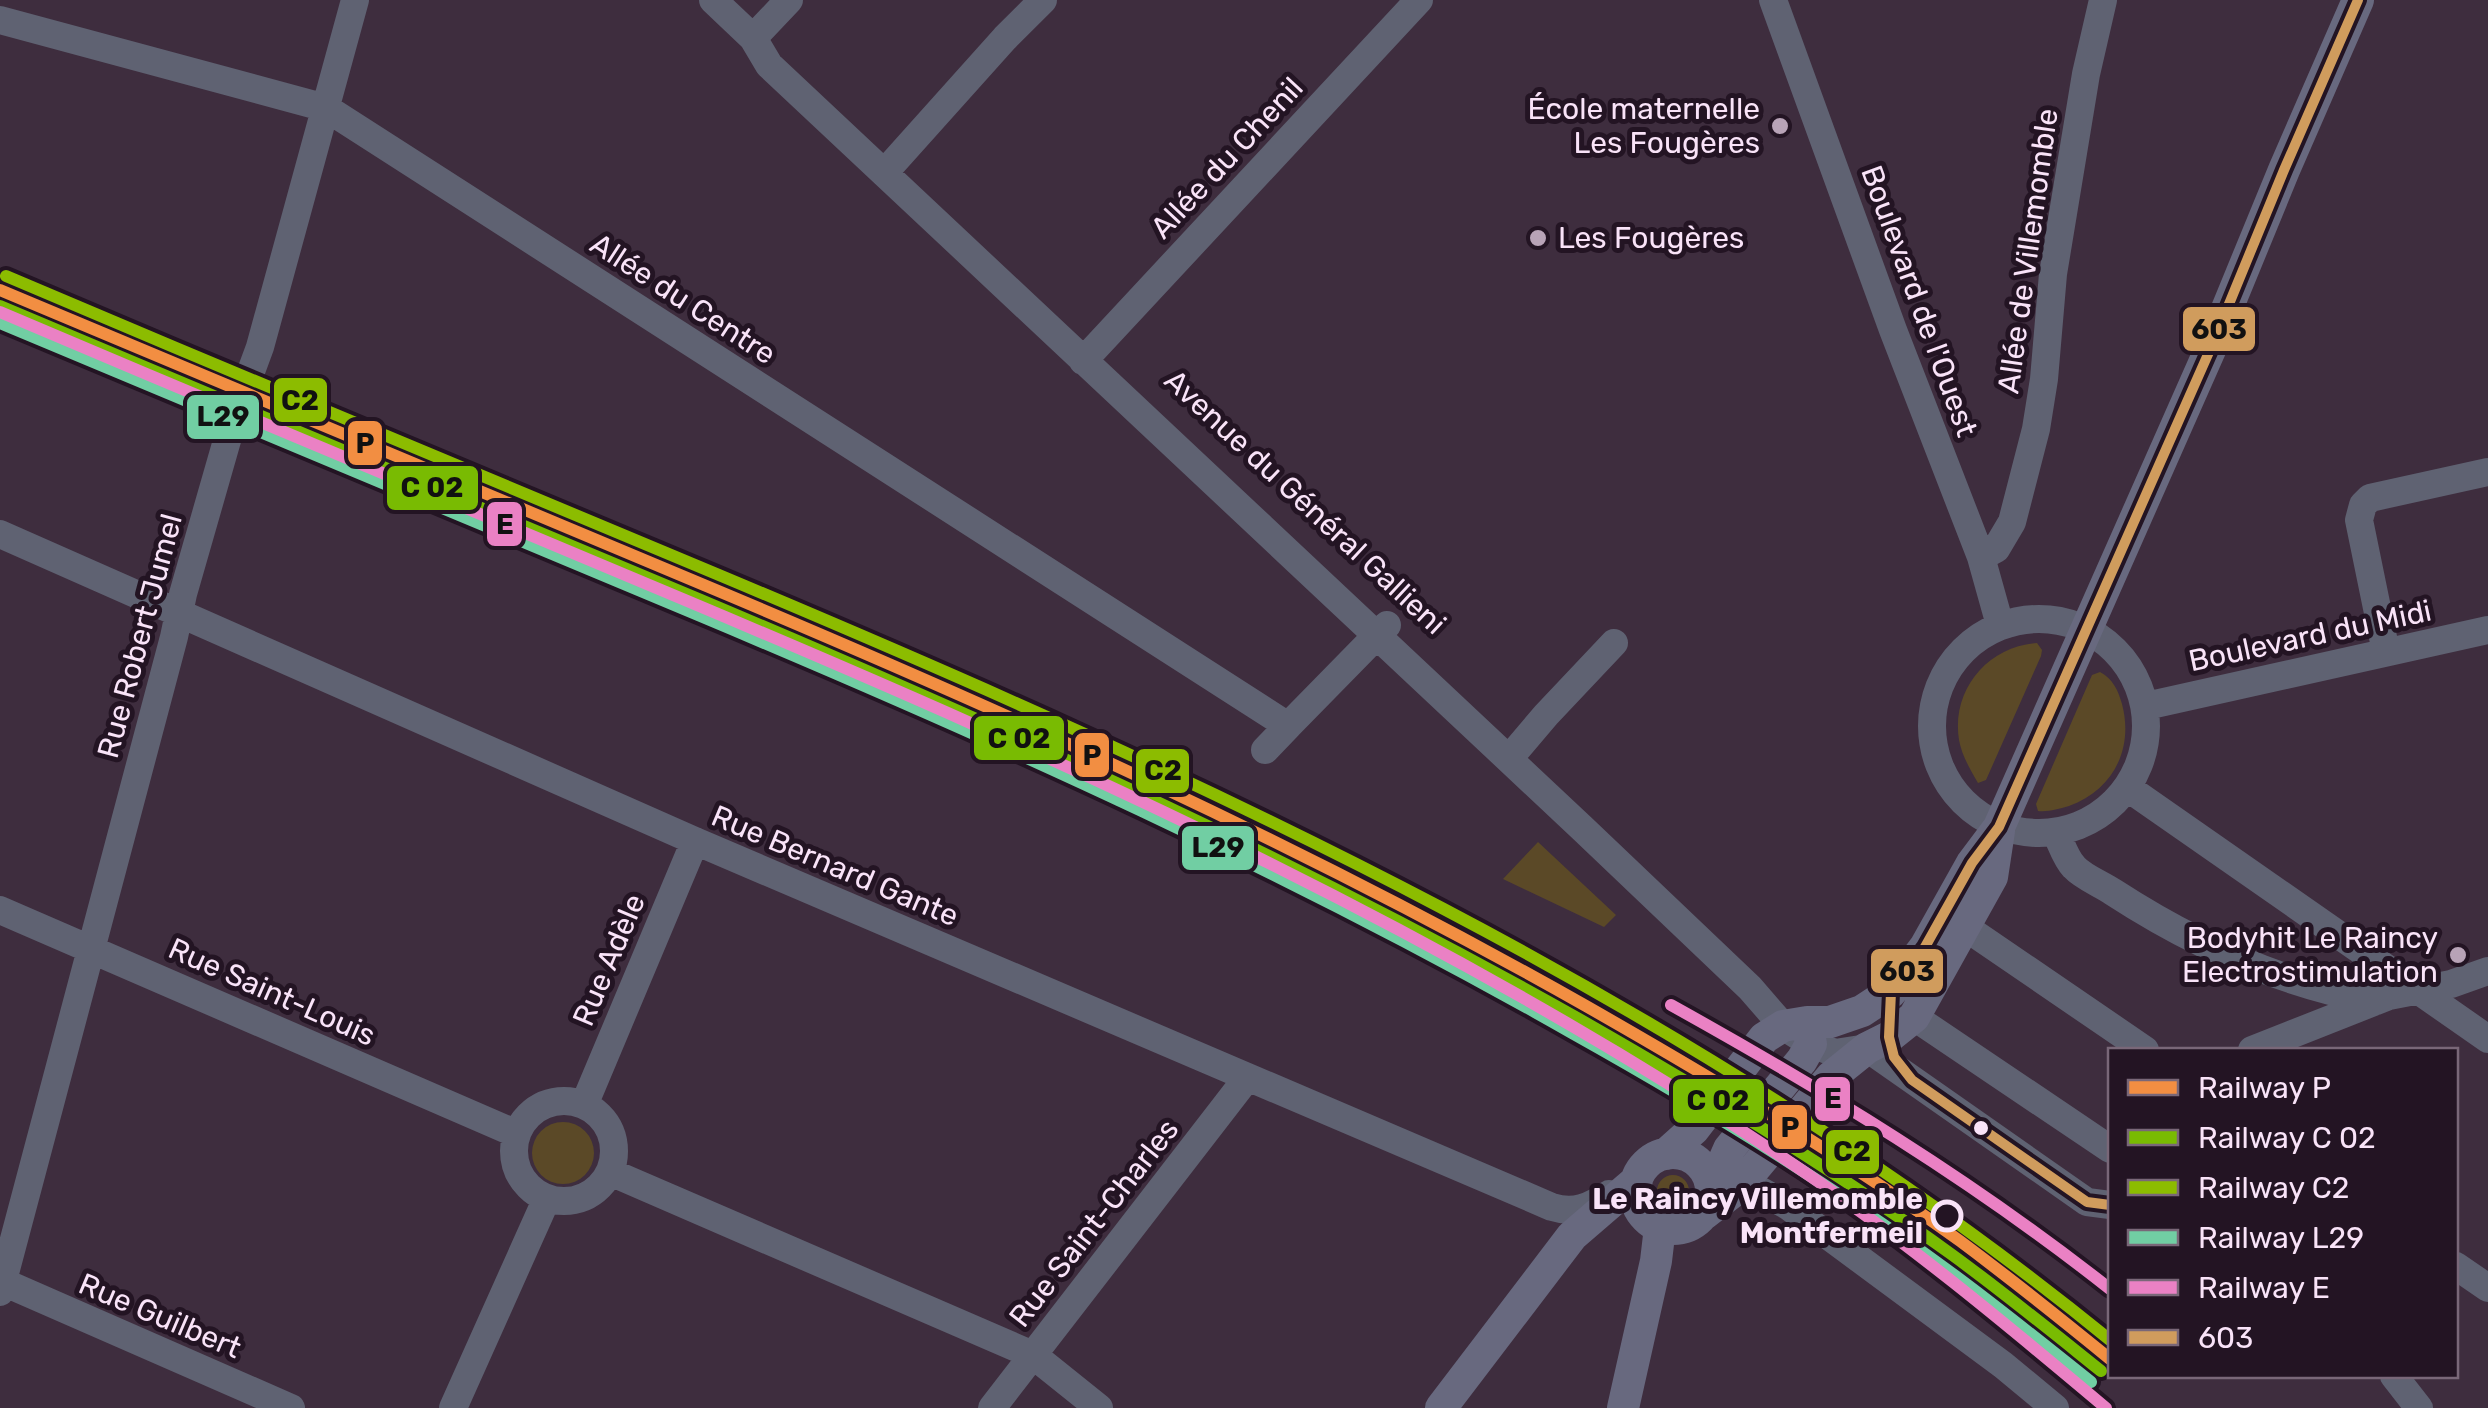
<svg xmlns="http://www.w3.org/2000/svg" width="2488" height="1408" viewBox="0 0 2488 1408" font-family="Rubik,sans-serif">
<rect width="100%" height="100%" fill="#3e2d3e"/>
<path fill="#5b4927" d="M 2037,643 L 2042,650 L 2041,656 L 1986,780 L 1978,783 C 1970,769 1962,756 1959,740 C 1951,690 1988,646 2037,643 Z
M 2100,672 C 2113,679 2118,690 2122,704 C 2134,749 2113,790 2069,806 C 2058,809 2049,812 2038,811 L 2036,804 L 2092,675 Z
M 1538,842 L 1616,915 L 1604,927 L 1503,879 Z
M532 1153a31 31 0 1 1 62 0a31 31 0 1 1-62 0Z
M1657 1191a16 16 0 1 1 32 0a16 16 0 1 1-32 0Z"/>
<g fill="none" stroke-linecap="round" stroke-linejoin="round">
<path stroke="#5f6272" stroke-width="28" d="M 713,0 L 753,38 L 769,65 L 1582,828 L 1750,988 L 1783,1026 L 1811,1044 L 1835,1053 L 1867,1048 L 2087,1202 L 2110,1205
M 1773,0 L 1893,330 L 1981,557 L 2000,625
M 0,20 L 326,108 L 1288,726 L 1387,625
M 753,38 L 789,0
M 884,173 L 1005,38 L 1043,0
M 1083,361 L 1419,0
M 0,534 L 695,841 L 1552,1207 C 1574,1214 1590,1207 1609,1194
M 1981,557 L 1996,549 L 2012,522 L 2036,429 L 2044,379 L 2053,274 L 2086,74 L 2103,0
M1932 726a107 107 0 1 1 214 0a107 107 0 1 1-214 0Z
M 2386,652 L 2359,520 L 2363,505 L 2370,498 L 2488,472
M 2146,706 L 2488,630
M 1518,748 L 1546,715 L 1614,643
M 1265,750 L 1288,726
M 2128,788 L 2488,1039
M 2056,833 C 2061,843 2066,859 2074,867 C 2083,877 2101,884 2113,892 C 2193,944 2281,984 2376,1001
M 0,910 L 517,1134
M 1965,927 L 2145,1050
M 1914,1017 L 2110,1149
M 2252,1050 L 2389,996 L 2451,984 L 2488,971
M514 1151a50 50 0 1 1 100 0a50 50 0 1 1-100 0Z
M 584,1105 L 695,841
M 610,1172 L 1033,1355 L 1099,1408
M 1739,1187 L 1761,1191 L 1788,1206 L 2003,1365 L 2055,1408
M 2456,1266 L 2488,1288
M 3,1282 L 291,1408
M 0,1292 L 174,637 L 183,594 L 232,423 L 260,347 L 355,0
M 2394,1376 L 2419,1408
M 453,1408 L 547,1198
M 992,1408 L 1247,1078"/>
<path stroke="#68697f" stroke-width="32" d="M1635 1191a38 38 0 1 1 76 0a38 38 0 1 1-76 0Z
M 1666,1154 L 1694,1129 L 1764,1038 L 1783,1026 L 1807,1022 L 1830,1022 L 1862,1011 L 1891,992 L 1925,947 L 1972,863 L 1999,827 L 2213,343 L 2284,170 L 2358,0
M 1711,1190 L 1729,1149 L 1802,1060 L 1811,1044 L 1807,1022
M 1704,1214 L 1739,1187 L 1831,1077 L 1867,1048 L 1889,1037 L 1914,1017 L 1992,877 L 1999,831
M 1441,1408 L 1572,1236 L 1637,1180
M 1623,1408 L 1656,1261 L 1660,1227"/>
<defs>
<path id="bus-1" d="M 2110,1205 L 2087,1202 L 1912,1080 L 1894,1057 L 1889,1037 L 1891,992 L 1925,947 L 1972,863 L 1999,827 L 2213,343 L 2284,170 L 2358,0"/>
</defs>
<use href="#bus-1" stroke="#231423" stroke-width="18"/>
<use href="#bus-1" stroke="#d09c5d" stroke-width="10"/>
<defs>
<path id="rail-1" d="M 0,290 C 234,389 470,486 704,585 C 1005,711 1302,845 1586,1006 C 1714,1079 1841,1155 1960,1241 C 2011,1279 2061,1319 2110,1359"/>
<path id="rail-2" d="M 0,306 C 233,405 468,502 701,600 C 1000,726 1296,859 1579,1019 C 1707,1092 1832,1168 1951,1254 C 2002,1291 2051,1331 2101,1371"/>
<path id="rail-3" d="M 6,276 C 243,377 481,475 719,575 C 1205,779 1699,1005 2110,1340"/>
<path id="rail-4" d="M 0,323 C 232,421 465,517 698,615 C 996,740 1291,873 1572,1033 C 1699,1104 1824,1180 1942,1266 C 1993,1303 2042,1343 2091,1382"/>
<path id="rail-5" d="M 0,312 C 228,409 457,504 685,600 C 1068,761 1449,932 1794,1165 C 1904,1239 2005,1323 2106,1408
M 1671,1005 C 1824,1090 1972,1180 2110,1289"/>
</defs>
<use href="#rail-1" stroke="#231423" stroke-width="20"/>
<use href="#rail-2" stroke="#231423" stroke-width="20"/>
<use href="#rail-3" stroke="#231423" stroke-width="20"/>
<use href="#rail-4" stroke="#231423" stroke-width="20"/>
<use href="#rail-5" stroke="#231423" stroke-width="20"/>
<use href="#rail-1" stroke="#f28e42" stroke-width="12"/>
<use href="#rail-2" stroke="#79bb02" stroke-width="12"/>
<use href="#rail-3" stroke="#8cbc00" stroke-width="12"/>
<use href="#rail-4" stroke="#71cea3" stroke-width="12"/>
<use href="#rail-5" stroke="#ea81c4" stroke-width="12"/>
</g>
<g fill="#b8a3b7" stroke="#231423" stroke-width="4">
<circle cx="1780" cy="126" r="10"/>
<circle cx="1538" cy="238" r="10"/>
<circle cx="2458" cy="955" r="10"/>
</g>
<circle fill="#f9e3f8" stroke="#231423" stroke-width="4" cx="1981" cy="1128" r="9"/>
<circle fill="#231423" stroke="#f9e3f8" stroke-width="5" cx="1947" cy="1216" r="14"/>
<g text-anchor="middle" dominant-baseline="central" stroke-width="10" stroke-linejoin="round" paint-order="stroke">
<g font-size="30" fill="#f9e3f8" stroke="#231423" text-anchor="end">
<text x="1760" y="109">École maternelle<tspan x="1760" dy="34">Les Fougères</tspan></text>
<text x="1558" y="238" text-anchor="start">Les Fougères</text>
<text x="2438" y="938">Bodyhit Le Raincy<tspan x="2438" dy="34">Electrostimulation</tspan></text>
</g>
<g font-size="30" fill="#f9e3f8" stroke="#231423">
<text transform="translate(1227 158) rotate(-47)">Allée du Chenil</text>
<text transform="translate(2028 251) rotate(-82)">Allée de Villemomble</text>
<text transform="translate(683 299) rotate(33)">Allée du Centre</text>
<text transform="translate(1919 301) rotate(70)">Boulevard de l'Ouest</text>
<text transform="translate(1305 502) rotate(43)">Avenue du Général Gallieni</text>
<text transform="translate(140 636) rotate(-75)">Rue Robert Jumel</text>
<text transform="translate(2310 636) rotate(-12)">Boulevard du Midi</text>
<text transform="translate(835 866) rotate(23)">Rue Bernard Gante</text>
<text transform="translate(609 960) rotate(-67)">Rue Adèle</text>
<text transform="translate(272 992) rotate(24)">Rue Saint-Louis</text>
<text transform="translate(1094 1223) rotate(-52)">Rue Saint-Charles</text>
<text transform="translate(160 1316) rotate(23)">Rue Guilbert</text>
</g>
<g font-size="30" font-weight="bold" fill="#f9e3f8" stroke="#231423" text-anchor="end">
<text x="1923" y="1199">Le Raincy Villemomble<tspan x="1923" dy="34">Montfermeil</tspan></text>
</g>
</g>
<g stroke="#231423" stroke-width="4">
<rect x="2181" y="305" width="76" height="48" rx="10" fill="#d09c5d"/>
<rect x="272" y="376" width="57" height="48" rx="10" fill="#8cbc00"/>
<rect x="185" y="393" width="76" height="48" rx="10" fill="#71cea3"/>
<rect x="346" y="419" width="38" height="48" rx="10" fill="#f28e42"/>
<rect x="385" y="464" width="95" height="48" rx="10" fill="#79bb02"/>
<rect x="485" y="500" width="39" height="48" rx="10" fill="#ea81c4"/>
<rect x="972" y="714" width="94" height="48" rx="10" fill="#79bb02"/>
<rect x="1073" y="731" width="38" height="48" rx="10" fill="#f28e42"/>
<rect x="1134" y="747" width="57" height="48" rx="10" fill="#8cbc00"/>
<rect x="1180" y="824" width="76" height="48" rx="10" fill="#71cea3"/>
<rect x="1869" y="947" width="76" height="48" rx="10" fill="#d09c5d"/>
<rect x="1813" y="1075" width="39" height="48" rx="10" fill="#ea81c4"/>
<rect x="1671" y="1077" width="95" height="48" rx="10" fill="#79bb02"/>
<rect x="1770" y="1103" width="39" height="48" rx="10" fill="#f28e42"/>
<rect x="1824" y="1128" width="57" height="48" rx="10" fill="#8cbc00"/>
</g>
<g font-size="28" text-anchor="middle" font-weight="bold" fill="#111">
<text x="2219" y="339">603</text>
<text x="300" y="410">C2</text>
<text x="223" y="426">L29</text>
<text x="365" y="453">P</text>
<text x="432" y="497">C 02</text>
<text x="505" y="534">E</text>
<text x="1019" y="748">C 02</text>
<text x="1092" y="765">P</text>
<text x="1163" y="780">C2</text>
<text x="1218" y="857">L29</text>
<text x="1907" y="981">603</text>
<text x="1833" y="1108">E</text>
<text x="1718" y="1110">C 02</text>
<text x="1790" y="1137">P</text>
<text x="1852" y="1161">C2</text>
</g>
<rect x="2108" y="1048" width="350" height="330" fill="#231423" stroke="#796778" stroke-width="2.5"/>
<rect x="2128" y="1080" width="50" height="15" fill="#f28e42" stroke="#796778" stroke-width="2.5"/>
<text x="2198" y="1098" font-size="30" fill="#f9e3f8">Railway P</text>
<rect x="2128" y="1130" width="50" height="15" fill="#79bb02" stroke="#796778" stroke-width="2.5"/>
<text x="2198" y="1148" font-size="30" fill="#f9e3f8">Railway C 02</text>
<rect x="2128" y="1180" width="50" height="15" fill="#8cbc00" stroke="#796778" stroke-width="2.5"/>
<text x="2198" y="1198" font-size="30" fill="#f9e3f8">Railway C2</text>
<rect x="2128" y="1230" width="50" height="15" fill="#71cea3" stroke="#796778" stroke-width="2.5"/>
<text x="2198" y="1248" font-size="30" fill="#f9e3f8">Railway L29</text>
<rect x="2128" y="1280" width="50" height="15" fill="#ea81c4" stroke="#796778" stroke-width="2.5"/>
<text x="2198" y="1298" font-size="30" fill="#f9e3f8">Railway E</text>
<rect x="2128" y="1330" width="50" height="15" fill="#d09c5d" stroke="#796778" stroke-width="2.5"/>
<text x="2198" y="1348" font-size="30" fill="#f9e3f8">603</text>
</svg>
